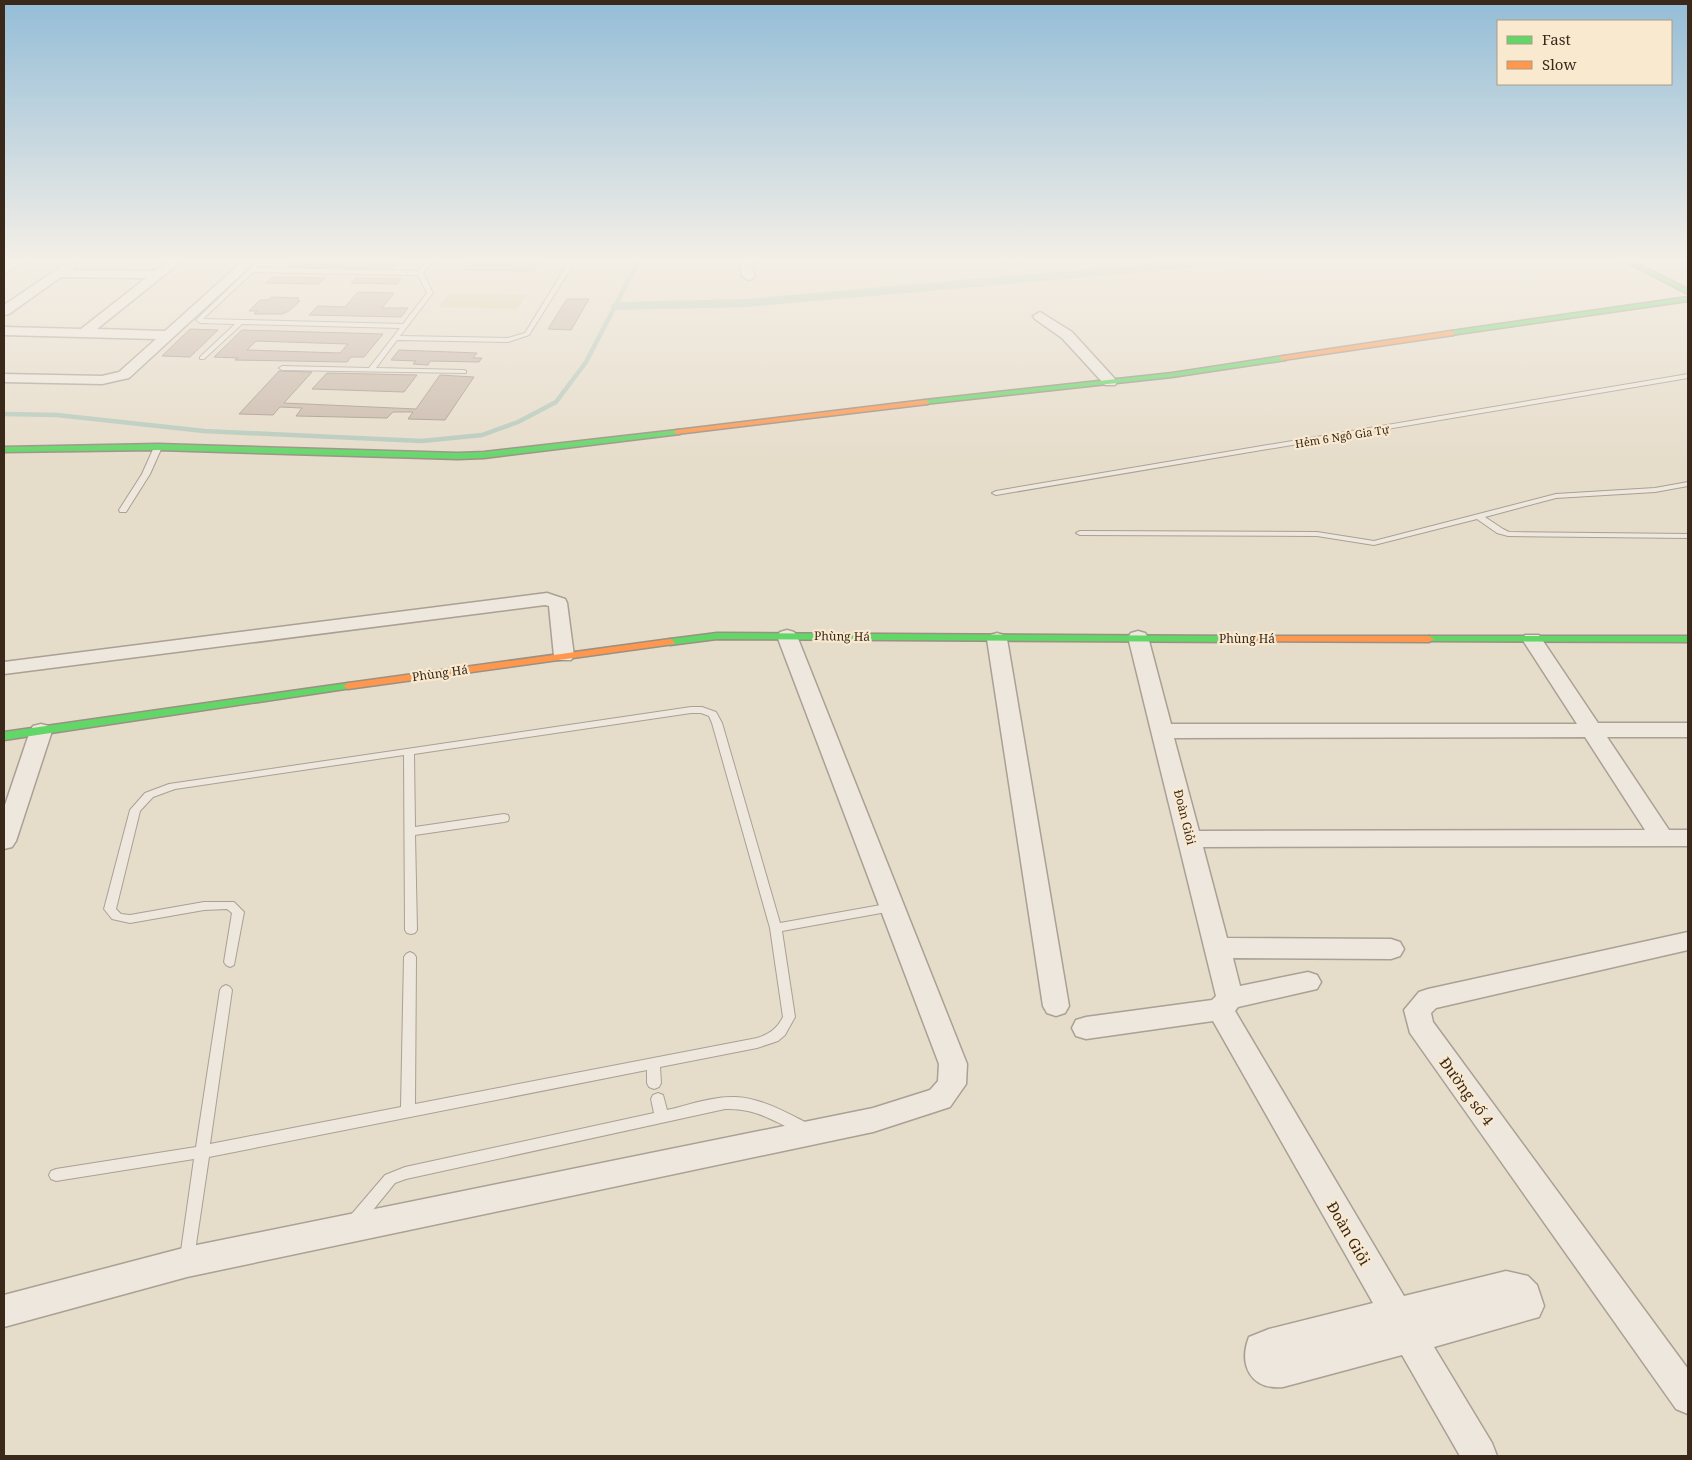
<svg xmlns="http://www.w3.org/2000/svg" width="1692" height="1460" viewBox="0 0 1692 1460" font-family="'Noto Serif',serif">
<rect width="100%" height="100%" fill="#e6dcca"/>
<path fill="#d8d5ab" d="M 449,293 L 526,295 L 517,309 L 438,307 Z"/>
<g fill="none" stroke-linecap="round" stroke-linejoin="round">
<path stroke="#b6cabd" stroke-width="4.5" d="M 4,414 L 57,415 L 204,431 L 422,441 L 482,435 L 518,422 L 556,402 L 586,362 L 639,260"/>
<path fill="#b6cabd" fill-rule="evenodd" d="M 1194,260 L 1243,260 L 1237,264 L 746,307 L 617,310 L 610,306 L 617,302 L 746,299 Z"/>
</g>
<path fill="#cab9ab" stroke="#a69789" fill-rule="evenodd" d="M 299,260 L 325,260 L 399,261 L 392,269 L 291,267 Z
M 472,260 L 537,260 L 536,262 L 539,262 L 534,271 L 464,270 Z
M 273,277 L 325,278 L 319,284 L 266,283 Z
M 356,278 L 401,279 L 397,284 L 351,283 Z
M 358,292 L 394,293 L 382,308 L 408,308 L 401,317 L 309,315 L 318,306 L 345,307 Z
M 272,297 L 299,298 L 297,300 L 300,301 L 289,311 L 282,314 L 254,314 L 257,311 L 249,311 L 260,300 L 268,300 Z
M 567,299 L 589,299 L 571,330 L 548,329 Z
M 190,329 L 218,330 L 190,357 L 162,356 Z
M 242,330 L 383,334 L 364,357 L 351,357 L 347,362 L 235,360 L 238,358 L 214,357 ZM 256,341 L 348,344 L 340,353 L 247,350 Z
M 399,350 L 477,353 L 473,358 L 482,358 L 479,362 L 430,361 L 428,365 L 413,364 L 416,361 L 391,360 Z
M 279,371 L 312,372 L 284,403 L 416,409 L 440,375 L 474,377 L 445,420 L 408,419 L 413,412 L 393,412 L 387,418 L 296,416 L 302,408 L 280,407 L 273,415 L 239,414 Z
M 327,373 L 417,375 L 404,392 L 312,389 Z"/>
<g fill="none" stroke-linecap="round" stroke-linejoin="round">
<defs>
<path id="lane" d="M 259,260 L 265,260 L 257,268 L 418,271 L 428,260 L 434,260 L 423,273 L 433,293 L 400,336 L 508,338 L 525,333 L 570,260 L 576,260 L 529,335 L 508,342 L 397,340 L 376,368 L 464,370 L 466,371 L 466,373 L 282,370 L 279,368 L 282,366 L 369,368 L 400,328 L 242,324 L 204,359 L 200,359 L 200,357 L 235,324 L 200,323 L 196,320 ZM 253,272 L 418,275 L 427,293 L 403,324 L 203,319 Z
M 1688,374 L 1688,378 L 996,495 L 992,493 L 996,491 Z
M 155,445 L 158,445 L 162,447 L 150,474 L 126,512 L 120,512 L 119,510 L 142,474 Z
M 1688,482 L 1688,486 L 1655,492 L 1556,498 L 1485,517 L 1503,529 L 1509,532 L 1688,534 L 1688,538 L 1508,536 L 1497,533 L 1477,519 L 1374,545 L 1317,536 L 1080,535 L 1076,533 L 1080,531 L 1317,532 L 1374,541 L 1556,494 L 1655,488 Z
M 691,707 L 702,707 L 716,712 L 722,723 L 780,923 L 892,903 L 896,904 L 898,907 L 896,910 L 892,911 L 782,931 L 795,1017 L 785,1035 L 778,1041 L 757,1048 L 660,1067 L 661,1083 L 659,1087 L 654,1089 L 649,1087 L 647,1083 L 647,1070 L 209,1157 L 194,1258 L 192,1263 L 187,1265 L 182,1263 L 180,1258 L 194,1159 L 56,1181 L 51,1179 L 49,1175 L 51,1171 L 56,1169 L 196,1147 L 220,990 L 222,987 L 226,985 L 230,987 L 232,990 L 210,1144 L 401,1107 L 404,957 L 406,954 L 410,952 L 414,954 L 416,957 L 415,1104 L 757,1038 C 769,1034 777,1029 783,1017 L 770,928 L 712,723 L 709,716 L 701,713 L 691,713 L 414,754 L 415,827 L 504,814 L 508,815 L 509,818 L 508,821 L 504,822 L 415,835 L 417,930 L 415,933 L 411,934 L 407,933 L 405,930 L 404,755 L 175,789 L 153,797 L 140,811 L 116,909 L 121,914 L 130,915 L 204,902 L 234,902 L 244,912 L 234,965 L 230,967 L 226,965 L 224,962 L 232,913 L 227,909 L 204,910 L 130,923 L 112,919 L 104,909 L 130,810 L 145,793 L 169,784 Z
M 658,1093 L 663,1095 L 667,1110 C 689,1105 713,1096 735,1097 C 762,1098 787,1113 811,1125 L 813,1129 L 811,1133 L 806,1135 C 775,1124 761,1108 725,1109 L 406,1179 L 395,1183 L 360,1226 L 355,1228 L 350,1226 L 348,1221 L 350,1216 L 385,1175 L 405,1167 L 654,1113 L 651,1099 L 653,1095 Z"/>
<path id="street" d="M 11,260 L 25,260 L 4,274 L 4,265 Z
M 71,260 L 77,264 L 71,270 L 155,271 L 170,260 L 183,260 L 97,329 L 165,331 L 244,260 L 257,260 L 129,378 L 102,384 L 4,382 L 4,374 L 102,376 L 119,372 L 156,339 L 4,335 L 4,327 L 81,329 L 146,278 L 61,277 L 9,314 L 4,315 L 4,305 Z
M 740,260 L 752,260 L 754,276 L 752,279 L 748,280 L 742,276 Z
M 1005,260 L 1019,260 L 1020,262 L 1014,266 Z
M 1040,312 L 1072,332 L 1115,379 L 1117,382 L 1115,385 L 1105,385 L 1062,338 L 1035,319 L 1033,316 Z
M 547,593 L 565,599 L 567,603 L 574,656 L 571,660 L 557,660 L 554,656 L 549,606 L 545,605 L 4,674 L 4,662 Z
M 787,630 L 794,632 L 797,636 L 967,1064 L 966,1084 L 950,1107 L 873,1132 L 187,1277 L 4,1327 L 4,1295 L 187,1247 L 873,1108 L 930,1090 L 938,1081 L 939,1064 L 777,636 L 780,632 Z
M 1138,631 L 1145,633 L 1148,637 L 1171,724 L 1577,724 L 1522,639 L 1525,635 L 1539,635 L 1598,723 L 1688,723 L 1688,737 L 1607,737 L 1669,830 L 1688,830 L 1688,846 L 1203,847 L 1227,938 L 1391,939 L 1400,942 L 1404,949 L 1400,956 L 1391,959 L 1233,958 L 1240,986 L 1308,972 L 1317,975 L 1321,982 L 1317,989 L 1238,1007 L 1235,1011 L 1404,1296 L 1506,1271 L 1528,1276 L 1537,1285 L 1544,1306 L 1539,1317 L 1434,1347 L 1492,1443 L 1497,1456 L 1460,1456 L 1402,1355 L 1283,1387 C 1251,1390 1238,1365 1249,1337 L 1269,1329 L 1373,1303 L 1213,1021 L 1086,1039 L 1076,1036 L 1072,1028 L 1076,1020 L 1086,1017 L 1212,1000 L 1216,996 L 1128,637 L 1131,633 ZM 1585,737 L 1645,830 L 1199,831 L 1174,738 Z
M 997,633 L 1004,635 L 1007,639 L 1069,1006 L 1065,1013 L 1056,1016 L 1047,1013 L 1043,1006 L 987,639 L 990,635 Z
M 41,724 L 49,726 L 52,731 L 16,841 L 12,847 L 4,849 L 4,808 L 30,731 L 33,726 Z
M 1688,932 L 1688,950 L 1436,1008 L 1431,1013 L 1433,1022 L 1688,1369 L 1688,1414 L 1676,1409 L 1410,1033 L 1404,1010 L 1419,992 L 1428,989 Z"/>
<path id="fast" d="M 1622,260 L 1630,260 L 1688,289 L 1688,294 Z
M 1688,297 L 1688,301 L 1451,335 L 1447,333 L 1451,331 Z
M 1283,356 L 1286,356 L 1286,360 L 1172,377 L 925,404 L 921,402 L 925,400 L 1172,373 Z
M 677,430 L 680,430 L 680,434 L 484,458 L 458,459 L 158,450 L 4,452 L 4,447 L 158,444 L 458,453 L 484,452 Z
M 717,633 L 1237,636 L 1242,639 L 1237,642 L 717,639 L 670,645 L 665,642 L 670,639 Z
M 1429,636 L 1688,636 L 1688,642 L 1425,641 L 1424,639 Z
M 348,683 L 353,686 L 352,688 L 4,740 L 4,732 Z"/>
<path id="slow" d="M 1451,331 L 1455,333 L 1454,335 L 1283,360 L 1279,358 L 1283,356 Z
M 925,400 L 929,402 L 928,404 L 677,434 L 673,432 L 677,430 Z
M 1237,636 L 1429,636 L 1434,639 L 1429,642 L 1233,641 L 1232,639 L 1233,637 Z
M 670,639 L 675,642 L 674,644 L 348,689 L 343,686 L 348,683 Z"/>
</defs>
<use href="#lane" stroke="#aaa094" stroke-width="2"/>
<use href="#street" stroke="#aaa094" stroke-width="3"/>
<use href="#fast" stroke="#9a9084" stroke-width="3"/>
<use href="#slow" stroke="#9a9084" stroke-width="3"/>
<use href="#lane" fill="#ede7dd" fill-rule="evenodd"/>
<use href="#street" fill="#ede7dd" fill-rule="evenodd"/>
<use href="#fast" fill="#63d668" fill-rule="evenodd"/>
<use href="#slow" fill="#ff974d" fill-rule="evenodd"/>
</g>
<linearGradient id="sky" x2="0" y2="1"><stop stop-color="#94bdd7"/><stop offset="0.56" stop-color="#f4efe7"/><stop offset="1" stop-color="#f4efe7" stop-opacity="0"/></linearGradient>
<rect width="1692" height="464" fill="url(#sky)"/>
<g text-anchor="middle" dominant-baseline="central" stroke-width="4.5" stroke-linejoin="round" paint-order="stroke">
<g font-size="11" fill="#3a281b" stroke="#f8e9cf">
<text transform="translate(1342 436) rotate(-9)">Hẻm 6 Ngô Gia Tự</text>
</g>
<g font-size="12" fill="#3a281b" stroke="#f8e9cf">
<text transform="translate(842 636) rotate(1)">Phùng Há</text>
<text x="1247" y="638">Phùng Há</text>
<text transform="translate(440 673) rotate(-8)">Phùng Há</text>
<text transform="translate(1185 817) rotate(76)">Đoàn Giỏi</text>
</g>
<g font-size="15" fill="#3a281b" stroke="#f8e9cf">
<text transform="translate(1467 1091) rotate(54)">Đường số 4</text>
<text transform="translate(1349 1233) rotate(60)">Đoàn Giỏi</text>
</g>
</g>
<rect width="1692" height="1460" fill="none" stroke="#3a281b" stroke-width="10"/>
<rect x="1497" y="20" width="175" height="65" fill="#f8e9cf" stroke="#ac9c87"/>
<rect x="1507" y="36" width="25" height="8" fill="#63d668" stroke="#ac9c87"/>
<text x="1542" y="45" font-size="15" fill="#3a281b">Fast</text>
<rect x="1507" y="61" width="25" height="8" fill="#ff974d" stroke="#ac9c87"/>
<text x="1542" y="70" font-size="15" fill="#3a281b">Slow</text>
</svg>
